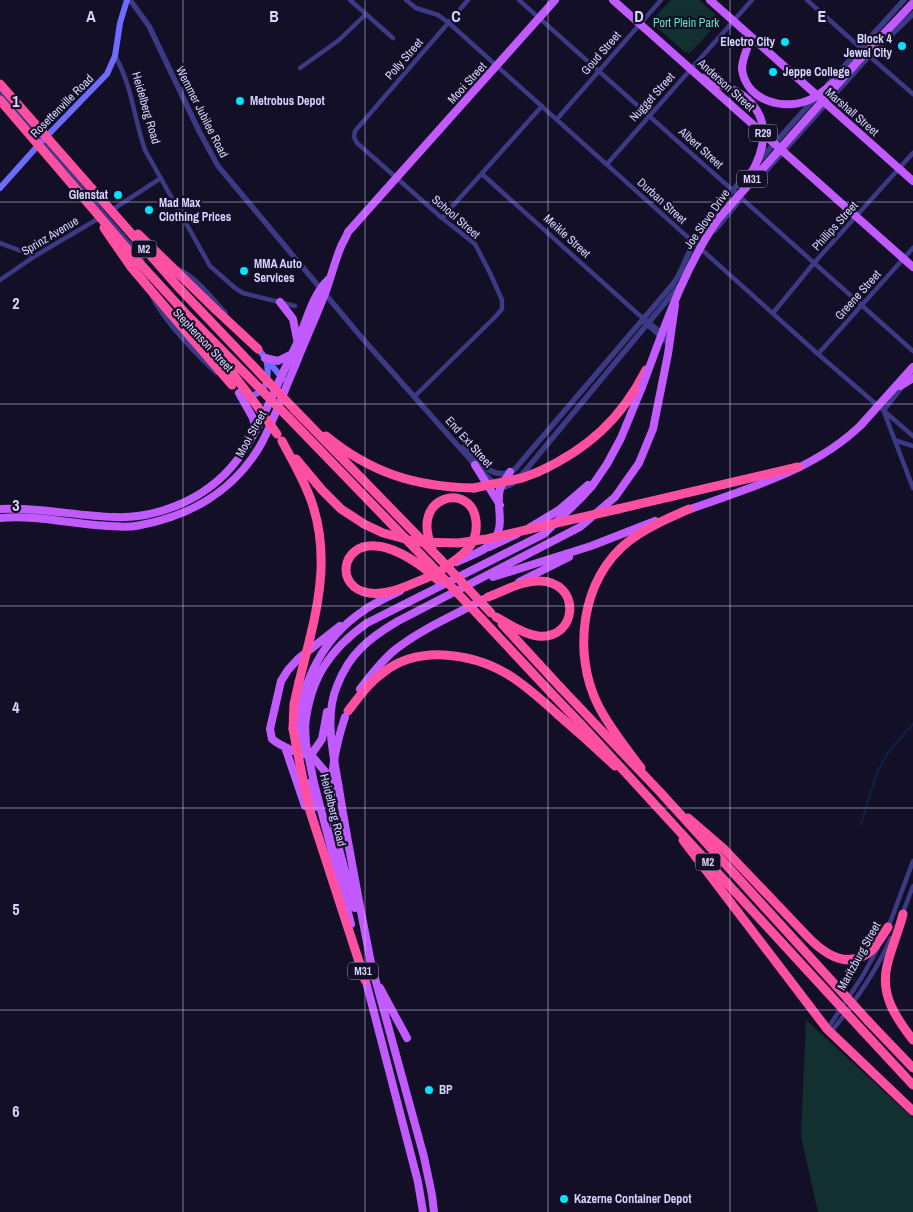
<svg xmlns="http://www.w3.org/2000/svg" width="913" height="1212" viewBox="0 0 913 1212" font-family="'Archivo Narrow',sans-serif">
<rect width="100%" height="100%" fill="#130f26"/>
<path fill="#12302f" d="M 671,0 L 699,0 L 718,17 L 716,19 L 719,22 L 690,53 L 687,52 L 686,53 L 654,25 L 656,24 L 653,19 Z
M 806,1020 L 913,1118 L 913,1212 L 818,1212 L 801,1137 Z"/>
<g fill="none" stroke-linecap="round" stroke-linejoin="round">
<path stroke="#0c2248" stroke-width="2" d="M 861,824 L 877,772 L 887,754 L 913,724"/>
<path stroke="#3d3a85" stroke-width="4.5" d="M 350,0 L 393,38
M 406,0 L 416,8 L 438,15 L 449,23 L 818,354 L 913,436
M 519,0 L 913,351
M 807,0 L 862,49
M 867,54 L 913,94
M 115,56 C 132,85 134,119 145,150 L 210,266 L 235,288 L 243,293 L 295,306
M 300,68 L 339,40 L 366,14
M 557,119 L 661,0
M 607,164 L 752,0
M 482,174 L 638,314 L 670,339
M 112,210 L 161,178
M 442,218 L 542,106
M 0,243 L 35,256
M 0,280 L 35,256 L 101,217
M 773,313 L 814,263 L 913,153
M 645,323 L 669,344
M 818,354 L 913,248
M 415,396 L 496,316 L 502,309 L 502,300 L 490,273 L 475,244 L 442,218 L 357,143 L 354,137 L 355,131 L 468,0
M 884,410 L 903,386
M 884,412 L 913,488
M 897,441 L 913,446
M 902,915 L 913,886
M 888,928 L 913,861
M 828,1028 L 862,977 L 878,948
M 831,1032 C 854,1003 876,972 891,938"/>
<path stroke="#3d3a85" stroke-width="5.5" d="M 130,0 L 149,26 L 199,131 L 218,166 L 362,338 L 475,465 L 500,489 L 512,484 L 525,471 L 679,286
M 828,84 L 904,0
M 0,92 L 141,258 L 146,283
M 758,162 L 815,98
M 764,173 L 869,56 L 913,14
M 715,230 L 738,202
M 177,269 C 197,278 210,297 225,313
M 152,295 C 164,321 196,353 216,372
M 464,447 L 489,470 C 498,475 507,475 515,469 L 673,284 C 683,271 686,256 694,242 C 709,216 730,193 750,171"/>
<path stroke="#6f6bff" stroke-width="6" d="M 0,188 L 42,141 L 107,74 L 115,56 L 120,23 L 127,0
M 258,349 L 283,379
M 247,396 C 268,395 270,375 266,359"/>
<path stroke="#c25bff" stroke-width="8" d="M 613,0 L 913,267
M 710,0 L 913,181
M 742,69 C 742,57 749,48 750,36
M 703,78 L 736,91
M 280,302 L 293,319 L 297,339
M 265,358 L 278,361 L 290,355
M 239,393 L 253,418 L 256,430
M 475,465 L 500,505
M 0,509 C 38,507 76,516 114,517 C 134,518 155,514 173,507 C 237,483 255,434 281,377 C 287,364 293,352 299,339 C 307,318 313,294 329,279
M 685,511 C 745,489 814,471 861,425
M 0,518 C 32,515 63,522 95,525 C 108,526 123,528 136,526 C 188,517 233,492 260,446 C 274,421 283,393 295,366 C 304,343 315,319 324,296 C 330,281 334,264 340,249 C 342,243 346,238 348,232 L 555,0
M 529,528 L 559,510 L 588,485
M 489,547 L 517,534
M 457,562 C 468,556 484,552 492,543 C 507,525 495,506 500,489 C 502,484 507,477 510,472
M 493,577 L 591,546 L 655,521
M 519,582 L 569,557
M 360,689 C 371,675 382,660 396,649 C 423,628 455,615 484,599
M 327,712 L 322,739 L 311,755 C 302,756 279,745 272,739 L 270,729 L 281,681 L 288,670 L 298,659 L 340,626
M 305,726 C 310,679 329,650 367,623 L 544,534 L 580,499 L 592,486 L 607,464 L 621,438 L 642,387
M 298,727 C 302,681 323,638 363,611 C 374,603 388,597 400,591
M 285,747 L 305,806
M 311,755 L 334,782
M 308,783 L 315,807
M 314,783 L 351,924
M 331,797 L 335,834 L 355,908
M 370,960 L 424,1157 L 432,1195 L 434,1212
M 371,963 C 360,907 349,851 340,795 C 335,761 323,719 337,686 C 349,654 369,638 398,621 L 580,527 L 615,497 L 639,463 L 653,429 L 668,354 L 675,305
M 364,974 L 418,1182 L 423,1212
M 380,988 L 407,1038"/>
<path stroke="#ff4fa3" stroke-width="9" d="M 215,309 L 258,349
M 171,314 L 232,385
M 294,409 L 441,560
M 289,418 L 430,564
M 326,436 C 371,473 416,487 474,488
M 282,441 C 293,462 306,483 313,506 C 327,550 321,594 310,638
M 296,459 L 322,490 L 341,509 L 364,524
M 538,472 C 588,449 621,419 646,370
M 618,509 L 798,467
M 432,547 C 409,495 472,481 476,521 C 477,530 475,539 470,546 C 463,556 452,562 443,569
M 424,568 C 410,558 393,547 376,546 C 340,543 335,588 369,593 C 391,596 413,583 431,576
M 488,597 C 504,591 523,580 540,581 C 582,582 578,640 538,636 C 523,634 509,624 496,617
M 482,619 L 553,695
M 502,624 L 561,688
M 348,711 C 359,697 369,682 384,672 C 402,658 422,654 444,655 C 494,658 521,681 556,713 C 576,730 596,748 615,766
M 293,729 L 294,704 L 299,682
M 641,768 C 626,748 609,727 598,705 C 572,653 581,578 629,541 C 647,527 669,518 689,509
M 304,785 L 310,811 L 365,980
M 688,818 L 725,850 L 807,936 C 824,954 848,971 872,950 C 878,943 883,935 888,927
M 683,840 L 827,1029 L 913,1111
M 903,914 C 899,931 891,948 887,966 C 880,995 896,1018 913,1040
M 869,1022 L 913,1068
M 862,1030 L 913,1085"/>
<path stroke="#c25bff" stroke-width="8" d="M 742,69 C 746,101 785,112 811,99 C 819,96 826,89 833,83
M 736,91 C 772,112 768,146 749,177
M 900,386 L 913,378
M 642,387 C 664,329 683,269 719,218 L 857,62 L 913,3
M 861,425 L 913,367
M 305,726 L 306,744 L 314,783
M 298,727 L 300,747
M 331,797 C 331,769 336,744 345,717"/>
<path stroke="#ff4fa3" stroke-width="9" d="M 0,84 L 180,289 L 294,409
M 0,100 L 134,257 L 188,316 L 289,418
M 104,228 L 131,267 L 171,314
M 138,234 L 215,309
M 213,348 L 252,399 L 277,434
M 474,488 L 522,478 L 538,472
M 364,524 L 383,533 L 416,542 L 458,543 L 487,539 L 618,509
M 441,560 L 491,613
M 430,564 L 482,619
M 424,568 L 438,580
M 299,682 L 310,638
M 561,688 L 660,792 L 869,1022
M 553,695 L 579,722 L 862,1030
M 293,729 L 304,785"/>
</g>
<path fill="none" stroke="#d9d4ff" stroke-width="1" stroke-opacity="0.55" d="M 183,0 L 183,1212M 365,0 L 365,1212M 548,0 L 548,1212M 730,0 L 730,1212M 0,202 L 913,202M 0,404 L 913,404M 0,606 L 913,606M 0,808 L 913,808M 0,1010 L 913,1010"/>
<g fill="#00e5ff" stroke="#130f26" stroke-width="2">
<circle cx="785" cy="42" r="5"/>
<circle cx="902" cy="46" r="5"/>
<circle cx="773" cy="72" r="5"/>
<circle cx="240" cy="101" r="5"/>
<circle cx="118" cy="195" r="5"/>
<circle cx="149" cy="210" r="5"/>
<circle cx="244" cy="271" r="5"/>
<circle cx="429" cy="1090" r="5"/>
<circle cx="564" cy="1199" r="5"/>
</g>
<g text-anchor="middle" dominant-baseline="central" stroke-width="4.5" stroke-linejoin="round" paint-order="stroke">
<g fill="#130f26" stroke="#9e99be" stroke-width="1">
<rect x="749" y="124.5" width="28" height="17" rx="4"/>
<rect x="737" y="170.5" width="30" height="17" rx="4"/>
<rect x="131.5" y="240.5" width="25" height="17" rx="4"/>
<rect x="695.5" y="853.5" width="25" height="17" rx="4"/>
<rect x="348" y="962.5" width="30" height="17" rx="4"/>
</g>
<g font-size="11" font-weight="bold" fill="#d9d4ff">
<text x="763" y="133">R29</text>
<text x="752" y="179">M31</text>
<text x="144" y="249">M2</text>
<text x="708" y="862">M2</text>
<text x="363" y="971">M31</text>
</g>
<g font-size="12" fill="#5fe0c0" stroke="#130f26">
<text x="686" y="23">Port Plein Park</text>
</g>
<g font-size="12" font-weight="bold" fill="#d9d4ff" stroke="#130f26" text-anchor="start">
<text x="892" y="39" text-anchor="end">Block 4<tspan x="892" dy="14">Jewel City</tspan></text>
<text x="775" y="42" text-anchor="end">Electro City</text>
<text x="783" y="72">Jeppe College</text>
<text x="250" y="101">Metrobus Depot</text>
<text x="108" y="195" text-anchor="end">Glenstat</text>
<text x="159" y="203">Mad Max<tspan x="159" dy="14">Clothing Prices</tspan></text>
<text x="254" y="264">MMA Auto<tspan x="254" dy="14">Services</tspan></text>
<text x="439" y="1090">BP</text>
<text x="574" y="1199">Kazerne Container Depot</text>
</g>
<g font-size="12" fill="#d9d4ff" stroke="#130f26">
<text transform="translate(601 53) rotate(-49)">Goud Street</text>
<text transform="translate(404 59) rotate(-49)">Polly Street</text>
<text transform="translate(467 83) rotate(-48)">Mooi Street</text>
<text transform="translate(726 85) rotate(42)">Anderson Street</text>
<text transform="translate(652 97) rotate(-48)">Nugget Street</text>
<text transform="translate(62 106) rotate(-45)">Rosettenville Road</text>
<text transform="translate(146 108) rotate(74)">Heidelberg Road</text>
<text transform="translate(202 112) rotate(63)">Wemmer Jubilee Road</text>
<text transform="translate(852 112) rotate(41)">Marshall Street</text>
<text transform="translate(701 148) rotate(42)">Albert Street</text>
<text transform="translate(662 201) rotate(42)">Durban Street</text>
<text transform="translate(456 217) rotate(41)">School Street</text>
<text transform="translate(707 219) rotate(-55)">Joe Slovo Drive</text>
<text transform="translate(835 226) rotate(-48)">Phillips Street</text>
<text transform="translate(50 236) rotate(-31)">Sprinz Avenue</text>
<text transform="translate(567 236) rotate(42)">Meikle Street</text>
<text transform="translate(858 295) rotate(-48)">Greene Street</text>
<text transform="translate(203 340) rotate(47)">Stephenson Street</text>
<text transform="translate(251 434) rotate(-61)">Mooi Street</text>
<text transform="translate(469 442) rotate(48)">End Ext Street</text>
<text transform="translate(333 810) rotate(76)">Heidelberg Road</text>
<text transform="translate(859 956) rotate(-61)">Maritzburg Street</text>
</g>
</g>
<g font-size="16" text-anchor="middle" font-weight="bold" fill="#d9d4ff" stroke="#130f26" stroke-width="4.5" stroke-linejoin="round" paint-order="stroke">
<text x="91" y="22">A</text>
<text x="274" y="22">B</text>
<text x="456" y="22">C</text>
<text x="639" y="22">D</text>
<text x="822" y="22">E</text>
<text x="16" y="107">1</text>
<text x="16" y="309">2</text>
<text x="16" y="511">3</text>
<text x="16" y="713">4</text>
<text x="16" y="915">5</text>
<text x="16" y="1117">6</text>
</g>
</svg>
